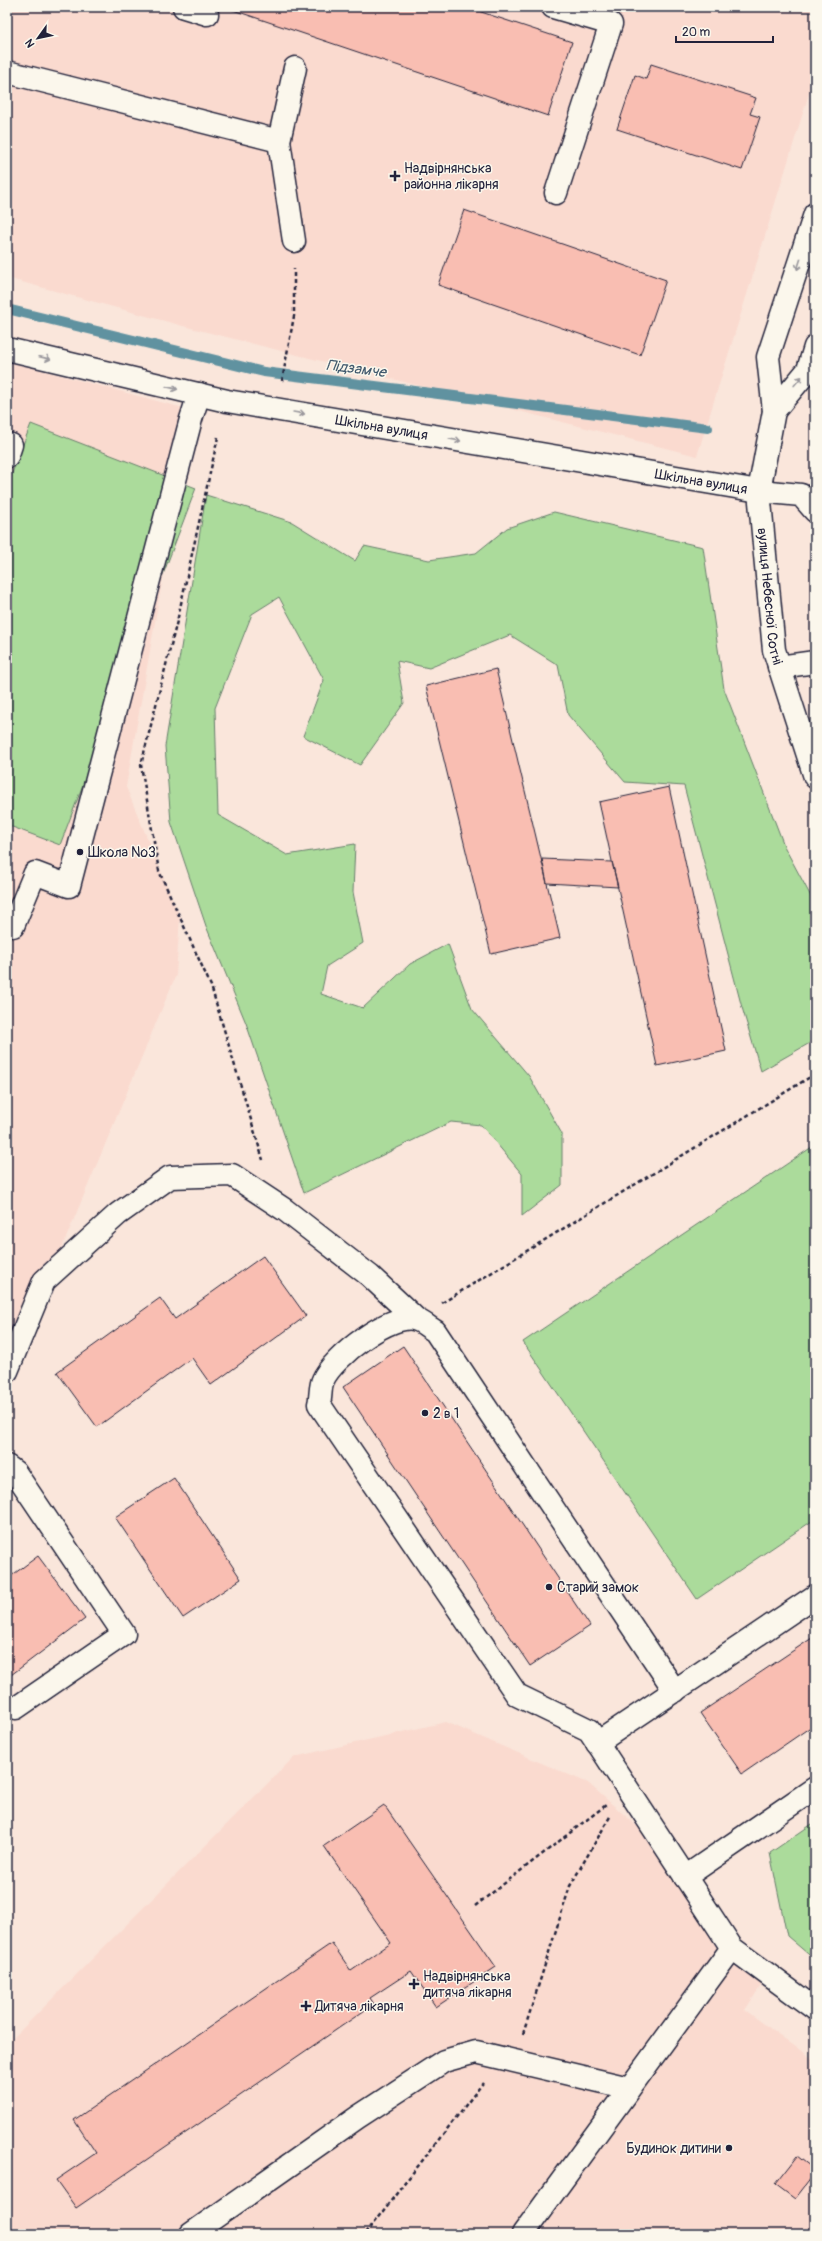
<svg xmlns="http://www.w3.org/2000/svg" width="822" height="2241" viewBox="0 0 822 2241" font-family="Pangolin,sans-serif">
<rect width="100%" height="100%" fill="#fae6db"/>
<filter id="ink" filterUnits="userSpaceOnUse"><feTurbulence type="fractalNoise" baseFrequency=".025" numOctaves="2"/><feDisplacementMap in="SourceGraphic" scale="8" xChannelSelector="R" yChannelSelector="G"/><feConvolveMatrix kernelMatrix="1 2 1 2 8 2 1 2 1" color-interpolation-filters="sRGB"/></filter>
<g filter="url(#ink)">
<path fill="#fadacf" d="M 7,7 L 815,7 L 815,74 L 697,456 L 183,326 L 7,278 Z
M 7,361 L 198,412 L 160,593 L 126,787 L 180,917 L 176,975 L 7,1379 Z
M 446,1722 L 588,1783 L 672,1857 L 768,1975 L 745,2010 L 815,2061 L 815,2234 L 7,2234 L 7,2044 L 294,1757 Z"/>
<path fill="#abdb9b" stroke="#667e6b" d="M 31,424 L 196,488 L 60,845 L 7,825 L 7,486 Z
M 206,495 L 292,522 L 355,561 L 364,546 L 429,560 L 476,553 L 507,528 L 554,512 L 703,547 L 724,689 L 785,848 L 815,904 L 815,1040 L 761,1071 L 741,1004 L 684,786 L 625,782 L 568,715 L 558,665 L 510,635 L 429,668 L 397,661 L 404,703 L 360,765 L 303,736 L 324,680 L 279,597 L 252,614 L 215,708 L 218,815 L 287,855 L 355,844 L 353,892 L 363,943 L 327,966 L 321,994 L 363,1008 L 410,964 L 448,944 L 472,1009 L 529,1076 L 562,1134 L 562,1185 L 522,1216 L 522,1174 L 481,1125 L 451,1122 L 304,1193 L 246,1023 L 206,926 L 171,822 L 165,746 Z
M 815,1145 L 815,1519 L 697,1599 L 523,1342 Z
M 815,1822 L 815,1960 L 787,1936 L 770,1853 Z"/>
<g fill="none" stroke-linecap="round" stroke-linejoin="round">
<path stroke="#6192a0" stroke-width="10" d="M 7,309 L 264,372 L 708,428"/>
</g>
<path fill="#f9beb2" stroke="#22223b" d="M 224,7 L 466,7 L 572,42 L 548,116 Z
M 651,64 L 756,98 L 750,114 L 760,117 L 742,170 L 617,129 L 635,75 L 646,79 Z
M 464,210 L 666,280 L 640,355 L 438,285 Z
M 496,669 L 560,938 L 491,954 L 426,686 Z
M 669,787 L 726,1051 L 657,1066 L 599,802 Z
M 542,859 L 612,862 L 618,887 L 547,883 Z
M 263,1256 L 306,1316 L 211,1385 L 192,1358 L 97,1427 L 57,1372 L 160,1298 L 175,1319 Z
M 403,1346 L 590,1626 L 530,1666 L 343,1387 Z
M 174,1478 L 241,1579 L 183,1618 L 115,1517 Z
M 38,1556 L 85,1619 L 7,1678 L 7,1579 Z
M 815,1636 L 815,1724 L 742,1774 L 700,1713 Z
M 384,1805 L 496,1967 L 436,2007 L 411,1971 L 370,1998 L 374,2004 L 76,2208 L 56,2180 L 96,2153 L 74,2120 L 332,1943 L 351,1971 L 391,1943 L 324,1846 Z
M 797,2156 L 815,2170 L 815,2173 L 795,2199 L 775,2184 Z"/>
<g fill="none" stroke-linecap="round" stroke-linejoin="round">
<defs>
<g id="minor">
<path d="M 184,7 L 207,14"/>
<path d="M 553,7 L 611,24 L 556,193"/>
<path d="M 7,72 L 279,141"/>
<path id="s1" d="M 815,214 L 768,357 L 774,411 L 759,491 L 774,650 L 815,777"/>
<path d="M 294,241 L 279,141 L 295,68"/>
<path id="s2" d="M 7,349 L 227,401 L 759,491 L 801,495 L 815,511"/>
<path d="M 774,411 L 808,370 L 815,347"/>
<path d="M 7,444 L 11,445 L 7,457"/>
<path d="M 779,667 L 815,662"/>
<path d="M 7,924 L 13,926 L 35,873 L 69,886 L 191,419 L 199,394"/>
<path d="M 7,1371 L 44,1281 L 118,1214 L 170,1177 L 232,1175 L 285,1210 L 370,1276 L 416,1319"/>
<path d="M 7,1466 L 15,1472 L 124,1634 L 16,1708"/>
<path d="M 675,1691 L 435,1331 C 429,1328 423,1322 417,1320 C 393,1310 332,1358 323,1380 C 320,1386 321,1397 319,1404 L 517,1695 L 589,1730 L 732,1948 L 815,2009"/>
<path d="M 597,1743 L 815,1596"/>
<path d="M 685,1877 L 815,1788"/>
<path d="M 191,2234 L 358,2117 L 444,2061 L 476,2052 L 629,2088"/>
<path d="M 523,2234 L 732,1948"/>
</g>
</defs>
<use href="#minor" stroke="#22223b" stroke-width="25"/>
<path stroke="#22223b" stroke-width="2.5" stroke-dasharray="4 3" stroke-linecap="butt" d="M 282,381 L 294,316 L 294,269
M 218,437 L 178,617 L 141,765 L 159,871 L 211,986 L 263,1160
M 442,1303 L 815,1074
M 475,1906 L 606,1805
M 523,2034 L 570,1886 L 611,1815
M 365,2234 L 483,2083"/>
<use href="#minor" stroke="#fbf7ec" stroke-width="22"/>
</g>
<defs><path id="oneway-shaft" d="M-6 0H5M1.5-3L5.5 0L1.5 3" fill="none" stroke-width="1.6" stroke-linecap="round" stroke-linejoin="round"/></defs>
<g stroke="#99979c">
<use href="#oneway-shaft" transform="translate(799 264) rotate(108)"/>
<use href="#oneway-shaft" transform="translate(45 358) rotate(13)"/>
<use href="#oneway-shaft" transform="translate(798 381) rotate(-50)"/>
<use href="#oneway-shaft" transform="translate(172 388) rotate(13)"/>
<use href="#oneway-shaft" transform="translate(299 413) rotate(10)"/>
<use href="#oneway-shaft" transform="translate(455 440) rotate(10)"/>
</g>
</g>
<g fill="#22223b" stroke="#fbf7ec" stroke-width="1.5">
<path d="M393 170h4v4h4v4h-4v4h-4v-4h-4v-4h4z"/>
<circle cx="80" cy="852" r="4"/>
<circle cx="425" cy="1413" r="4"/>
<circle cx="549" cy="1587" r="4"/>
<path d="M412 1978h4v4h4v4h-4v4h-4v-4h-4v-4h4z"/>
<path d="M304 2000h4v4h4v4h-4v4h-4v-4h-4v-4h4z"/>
<circle cx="729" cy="2148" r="4"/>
</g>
<g text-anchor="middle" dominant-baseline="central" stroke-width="3" stroke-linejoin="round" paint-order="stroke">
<g font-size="14" fill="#22223b" stroke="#fbf7ec" text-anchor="start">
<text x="404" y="168">Надвірнянська<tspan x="404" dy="16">районна лікарня</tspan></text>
<text x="88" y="852">Школа №3</text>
<text x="433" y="1413">2 в 1</text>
<text x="557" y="1587">Старий замок</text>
<text x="423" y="1976">Надвірнянська<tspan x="423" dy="16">дитяча лікарня</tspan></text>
<text x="315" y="2006">Дитяча лікарня</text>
<text x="721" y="2148" text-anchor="end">Будинок дитини</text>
</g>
<g font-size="14" fill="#22223b" stroke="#fbf7ec">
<text stroke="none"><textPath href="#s2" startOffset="383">Шкільна вулиця</textPath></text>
<text stroke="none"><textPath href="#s2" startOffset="707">Шкільна вулиця</textPath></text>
<text stroke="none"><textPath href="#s1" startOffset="392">вулиця Небесної Сотні</textPath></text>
</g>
<g font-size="15" font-style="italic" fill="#425a6e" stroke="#fbf7ec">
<text transform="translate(356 369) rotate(7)">Підзамче</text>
</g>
</g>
<rect width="822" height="2241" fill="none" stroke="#fbf7ec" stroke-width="24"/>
<rect x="12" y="12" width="798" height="2217" fill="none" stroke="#22223b" stroke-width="1.5" filter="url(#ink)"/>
<g transform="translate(38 38) rotate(237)" stroke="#fbf7ec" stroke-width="3" paint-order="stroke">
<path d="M0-3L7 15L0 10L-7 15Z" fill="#22223b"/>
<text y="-6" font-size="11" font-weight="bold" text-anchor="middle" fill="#22223b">N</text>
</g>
<path d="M676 36v6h97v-6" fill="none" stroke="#22223b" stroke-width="2"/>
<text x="682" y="36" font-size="12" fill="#22223b" stroke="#fbf7ec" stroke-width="3" paint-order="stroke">20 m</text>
</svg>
